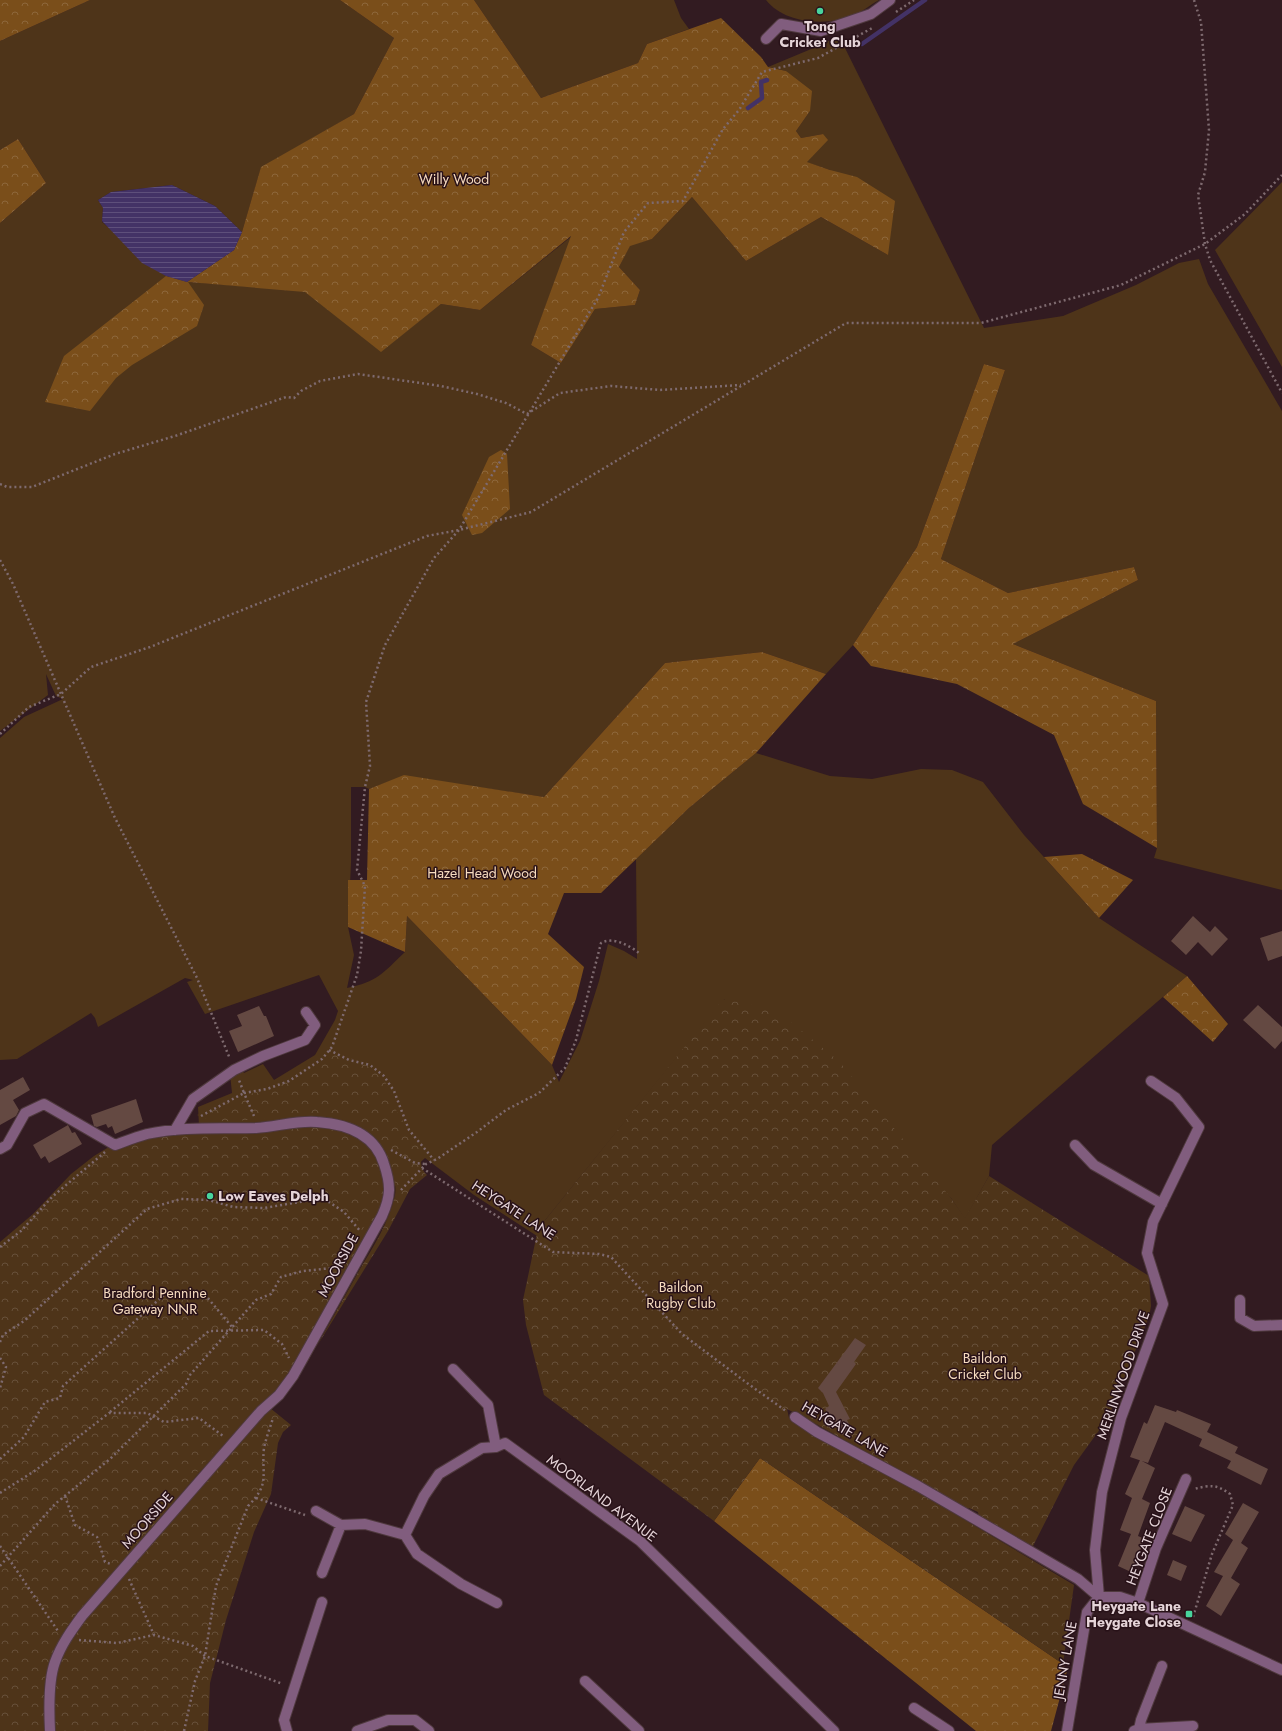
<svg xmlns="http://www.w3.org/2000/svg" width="1282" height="1731" viewBox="0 0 1282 1731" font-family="Jost,sans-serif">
<defs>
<pattern id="forest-crowns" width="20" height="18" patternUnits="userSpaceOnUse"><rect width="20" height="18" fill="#7a4e1a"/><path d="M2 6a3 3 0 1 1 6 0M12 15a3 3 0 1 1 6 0" fill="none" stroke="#8d673b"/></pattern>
<pattern id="park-crowns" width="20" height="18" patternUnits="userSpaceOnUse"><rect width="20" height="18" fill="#4e3419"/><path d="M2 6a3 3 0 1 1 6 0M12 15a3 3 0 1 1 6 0" fill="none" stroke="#67503a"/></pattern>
<pattern id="water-rules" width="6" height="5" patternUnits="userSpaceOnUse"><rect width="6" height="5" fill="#433266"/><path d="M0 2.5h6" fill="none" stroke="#5e4f7b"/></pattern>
</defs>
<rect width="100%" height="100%" fill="#321b21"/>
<path fill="#4e3419" d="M 90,0 L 340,0 L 394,38 L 354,114 L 261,168 L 242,232 L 215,206 L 172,185 L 111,192 L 98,200 L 103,208 L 102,222 L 166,276 L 189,282 L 305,291 L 381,351 L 441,304 L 480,310 L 572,236 L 531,345 L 561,363 L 595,309 L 635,305 L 640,290 L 619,267 L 630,245 L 652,239 L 692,197 L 746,261 L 821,217 L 888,255 L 830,170 L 806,162 L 823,134 L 801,138 L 796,131 L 810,111 L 786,71 L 768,67 L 816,47 L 839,36 L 984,328 L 1063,316 L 1136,285 L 1179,263 L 1199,259 L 1208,284 L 1282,411 L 1282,890 L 1154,858 L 1157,848 L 1156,701 L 1013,644 L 1138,580 L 1134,567 L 1008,593 L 941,559 L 1005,370 L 984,364 L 917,547 L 853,645 L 826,674 L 762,652 L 665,663 L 544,797 L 404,776 L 369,789 L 365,787 L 351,787 L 351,863 L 348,927 L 354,955 L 347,988 C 377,982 383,973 405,952 L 407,916 L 552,1065 L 559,1082 L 580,1041 L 599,981 L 608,944 L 624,951 L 637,959 L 636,859 L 689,808 L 756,753 L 830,776 L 872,779 L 921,769 L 952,770 L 983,782 L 1024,835 L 1099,918 L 1187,976 L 992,1145 L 989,1176 L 965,1219 L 951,1198 L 724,999 L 538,1229 L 537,1236 L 474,1195 L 425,1158 L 393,1188 L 391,1207 L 307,1363 L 296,1361 L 282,1384 L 198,1474 L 101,1588 L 60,1641 L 44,1685 L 0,1731 L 0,1242 L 33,1214 L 71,1174 L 94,1156 L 122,1139 L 199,1126 L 198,1107 L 232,1093 L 230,1074 L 242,1069 L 244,1073 L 263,1064 L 274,1080 L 315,1055 L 335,1020 L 338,1011 L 319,975 L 205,1014 L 187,982 L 193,980 L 185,978 L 98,1027 L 95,1018 L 91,1013 L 17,1059 L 0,1060 L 0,738 L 24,717 L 63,699 L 56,696 L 46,674 L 48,695 L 0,731 L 0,223 L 46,183 L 18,139 L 0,150 L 0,41 Z
M 474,0 L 674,0 L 681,18 L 689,29 L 647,44 L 638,63 L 541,98 Z
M 766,0 L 879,0 C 870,5 862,12 852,16 C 826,26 785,24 766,0 Z
M 1282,182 L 1282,367 L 1215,250 Z"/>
<path fill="url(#forest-crowns)" d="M 0,0 L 90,0 L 0,41 Z
M 340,0 L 474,0 L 541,98 L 638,63 L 647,44 L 721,18 L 761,57 L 768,67 L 786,71 L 812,91 L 810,111 L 796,131 L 801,138 L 823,134 L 828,140 L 807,162 L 830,170 L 857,177 L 895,201 L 888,255 L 821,217 L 746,261 L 692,197 L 652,239 L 630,246 L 619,267 L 640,290 L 635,305 L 595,309 L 561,363 L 531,345 L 571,236 L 480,310 L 441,304 L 381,352 L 305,292 L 188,282 L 204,305 L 197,326 L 132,365 L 116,378 L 90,411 L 45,402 L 64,356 L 166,276 L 187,282 L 234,250 L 242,232 L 261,167 L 354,114 L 394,38 Z
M 18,139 L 46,183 L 0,223 L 0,150 Z
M 984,364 L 1005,370 L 941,559 L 1008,593 L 1134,567 L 1138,580 L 1013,644 L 1156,701 L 1157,848 L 1083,804 L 1054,735 L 957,684 L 871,666 L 853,645 L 917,547 Z
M 501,450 L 507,454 L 510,509 L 482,533 L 472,535 L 462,515 L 489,457 Z
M 762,652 L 826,674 L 756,753 L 689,808 L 601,893 L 564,893 L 548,934 L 584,967 L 576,999 L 552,1065 L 407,916 L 405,952 L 348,927 L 348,880 L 367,880 L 369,789 L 404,775 L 544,797 L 665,663 Z
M 1082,854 L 1133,880 L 1099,918 L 1044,857 Z
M 1187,976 L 1228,1024 L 1213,1042 L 1163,997 Z
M 760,1458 L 1063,1664 L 1067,1671 L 1051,1731 L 976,1731 L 714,1521 Z"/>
<path fill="url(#park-crowns)" d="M 723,999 L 776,1010 L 840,1062 L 951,1198 L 965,1218 L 989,1176 L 1149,1276 L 1151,1306 L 1149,1317 L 1108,1418 L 1074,1465 L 1031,1550 L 979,1518 L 978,1512 L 969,1508 L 965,1509 L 818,1425 L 787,1409 L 789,1418 L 871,1464 L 1074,1585 L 1063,1664 L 760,1458 L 714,1521 L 544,1395 L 526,1325 L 523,1300 L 538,1229 Z
M 334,1051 C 358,1062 377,1065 390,1090 C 392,1096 392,1102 395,1108 C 401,1122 414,1132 419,1146 C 424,1158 417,1165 427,1175 L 410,1189 L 388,1231 L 317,1346 C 331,1320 346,1295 360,1269 C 374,1246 389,1222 395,1195 C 397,1184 392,1169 388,1159 C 385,1150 381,1140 374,1133 C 356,1114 321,1114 296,1115 C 266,1115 226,1129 197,1115 L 294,1077 L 320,1064 Z
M 312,1120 L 361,1134 L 382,1162 L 385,1195 L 373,1224 L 365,1225 L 359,1236 L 363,1242 L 300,1356 L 277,1387 L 218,1446 L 143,1539 L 93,1594 L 60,1634 L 46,1675 L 44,1690 L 46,1731 L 0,1731 L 0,1246 L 3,1245 L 69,1178 L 96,1157 L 137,1135 L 202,1126 Z
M 270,1408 L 291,1425 L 283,1432 L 278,1443 L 271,1494 L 254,1532 L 226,1620 L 210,1683 L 208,1731 L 53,1731 L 52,1683 L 66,1642 Z"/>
<path fill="url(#water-rules)" d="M 172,185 L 215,206 L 242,232 L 234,250 L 187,282 L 166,276 L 142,263 L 102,221 L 103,208 L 98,200 L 111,192 Z"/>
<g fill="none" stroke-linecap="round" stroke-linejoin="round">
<path stroke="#433266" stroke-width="4.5" d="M 862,44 L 925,0
M 748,108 L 762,98 L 761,82 L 767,80"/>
</g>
<path fill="#644942" d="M 1193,916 L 1210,932 L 1215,926 L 1228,939 L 1212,956 L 1198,942 L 1186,955 L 1171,941 Z
M 1282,931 L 1282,956 L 1268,961 L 1260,938 Z
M 1258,1005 L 1282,1027 L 1282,1041 L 1275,1049 L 1243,1020 Z
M 259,1006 L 264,1016 L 266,1016 L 274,1036 L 238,1052 L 229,1031 L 242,1026 L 237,1015 Z
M 23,1077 L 30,1090 L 13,1100 L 19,1110 L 16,1116 L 0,1125 L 0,1090 Z
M 136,1099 L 143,1122 L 115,1134 L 112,1126 L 108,1128 L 106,1124 L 97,1127 L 94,1126 L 91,1115 Z
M 68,1125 L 72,1133 L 75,1132 L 82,1144 L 49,1163 L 45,1156 L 41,1159 L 33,1145 Z
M 855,1338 L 866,1345 L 854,1362 L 856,1364 L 836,1392 L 850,1419 L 847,1420 L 852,1430 L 842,1435 L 837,1425 L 830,1429 L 824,1418 L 829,1414 L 825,1409 L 829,1406 L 823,1393 L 818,1388 Z
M 1155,1405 L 1176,1412 L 1177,1410 L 1211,1424 L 1207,1432 L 1238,1447 L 1235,1453 L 1268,1469 L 1261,1485 L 1227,1468 L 1231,1461 L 1199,1446 L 1202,1439 L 1165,1422 L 1148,1463 L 1130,1457 L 1144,1422 L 1147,1424 Z
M 1140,1460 L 1155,1468 L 1142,1499 L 1150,1503 L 1138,1536 L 1145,1539 L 1131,1572 L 1118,1566 L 1131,1534 L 1120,1530 L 1132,1498 L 1125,1494 Z
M 1243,1503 L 1259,1512 L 1241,1543 L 1248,1548 L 1231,1578 L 1240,1584 L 1221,1616 L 1206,1606 L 1223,1576 L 1214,1572 L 1233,1540 L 1225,1534 Z
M 1185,1506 L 1205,1515 L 1191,1542 L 1172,1534 Z
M 1173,1560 L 1187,1566 L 1181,1581 L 1167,1575 Z"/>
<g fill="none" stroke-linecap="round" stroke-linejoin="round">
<defs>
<path id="minor" d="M 766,39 L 781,24 L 821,31 L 871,14 L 890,0
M 175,1130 L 193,1099 L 234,1070 L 263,1056 L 305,1040 L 315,1025 L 306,1012
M 1075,1145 L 1094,1165 L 1162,1204
M 0,1149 L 7,1145 L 25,1113 L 44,1104 L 115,1145 C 126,1141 136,1137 147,1134 C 182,1126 220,1129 256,1128 C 276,1127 297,1120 317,1122 C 346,1124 375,1134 384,1164 C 391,1185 391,1196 382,1216 L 293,1376 L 279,1395 L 261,1411 L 82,1616 C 71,1631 61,1645 55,1662 C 48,1681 49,1711 50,1731
M 1240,1300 L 1240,1318 L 1254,1326 L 1282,1325
M 453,1369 L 488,1405 L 496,1447
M 795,1417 L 817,1432 L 918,1486 L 1078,1579 L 1099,1597 L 1120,1597 L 1138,1603 L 1282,1670
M 316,1511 L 341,1525 L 365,1524 L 405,1535 L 417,1554 L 461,1584 L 497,1603
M 405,1535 L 424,1496 L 439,1474 L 482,1448 L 496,1447 L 505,1443 L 640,1541 L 834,1731
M 322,1573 L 341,1525
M 1099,1597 L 1095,1550 L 1102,1492 L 1121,1418 L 1163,1304 L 1147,1253 L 1153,1222 L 1199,1127 L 1176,1098 L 1151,1081
M 1138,1603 L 1156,1548 L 1186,1479
M 585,1681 L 639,1731
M 914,1708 L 949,1731
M 1139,1729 L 1141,1720 L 1162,1666
M 287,1731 L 284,1720 L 322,1602
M 357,1731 L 388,1720 L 415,1720 L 429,1731
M 1067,1731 L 1087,1612 L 1099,1597
M 1134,1731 L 1139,1729 L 1193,1726"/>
</defs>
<use href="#minor" stroke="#4f393e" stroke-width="12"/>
<path stroke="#7e6a6f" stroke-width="2.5" stroke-dasharray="2 3" stroke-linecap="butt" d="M 1194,0 L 1201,22 L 1209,130 L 1205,172 L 1198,195 L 1205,244 L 1210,260 L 1282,393
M 896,12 L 914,0
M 0,484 L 7,487 L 32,487 L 115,454 L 175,436 L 286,397 L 294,398 L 301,391 L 320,381 L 358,374 L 441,386 L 477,394 L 506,403 L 527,414 L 560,393 L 611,386 L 660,390 L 741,385
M 0,560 L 13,584 L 115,818 L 197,978 L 230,1059
M 0,734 L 29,707 L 61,694 L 91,667 L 150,647 L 427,536 L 459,530 L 531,512 L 846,323 L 981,323 L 1121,285 L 1205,244 L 1245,214 L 1282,175
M 329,1050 L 349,1060 L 370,1065 L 384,1076 L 394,1091 L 409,1130 L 434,1160
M 201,1116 L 244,1093 L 239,1080
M 254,1116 L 244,1093 L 267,1089 L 289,1081 L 322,1059 L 332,1047 L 357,975 L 361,951 L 365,886 L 357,870 L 365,787 L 370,766 L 366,702 L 385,645 L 434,558 L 459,530 L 598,298 L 624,232 L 648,203 L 683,201 L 723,129 L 739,110 L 762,72 L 818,58 L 874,27
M 391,1150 L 415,1163 L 425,1164
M 422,1168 L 553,1252 L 599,1254 L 611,1257 L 682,1334 L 747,1383 L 786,1411
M 401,1190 L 426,1164 L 437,1159 L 477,1132 L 506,1110 L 539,1093 L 565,1068 L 576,1040 L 601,943 C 613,936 630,946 639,953
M 0,1247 L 21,1231 L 52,1197 L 105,1152
M 0,1342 L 3,1335 L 24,1321 L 147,1209 L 181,1199 L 209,1200 L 233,1207 L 264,1208 L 323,1198 L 344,1212 L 361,1232
M 0,1358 L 6,1367 L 0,1388
M 110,1412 L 209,1331 L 264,1330 L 282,1344 L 289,1358
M 0,1459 L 24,1437 L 45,1402 L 60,1398 L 63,1386 L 165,1294 L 202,1291 L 232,1327
M 0,1493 L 36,1470 L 109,1413 L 147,1413 L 164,1422 L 199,1418 L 223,1436
M 65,1496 L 75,1525 L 97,1537 L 105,1562 L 111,1564
M 256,1498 L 305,1515
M 0,1546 L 58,1631
M 0,1566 L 55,1504 L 110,1459 L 186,1384 L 190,1375 L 256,1300 L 271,1294 L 281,1277 L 303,1271 L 332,1268 L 342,1262
M 129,1579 L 154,1635
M 1193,1617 L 1212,1554 L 1233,1505 L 1230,1494 C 1216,1484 1211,1485 1194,1489
M 79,1640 L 117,1643 L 154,1635 L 193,1646 L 205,1656 L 283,1684
M 184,1731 L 195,1681 L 205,1656 L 216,1586 L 248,1506 C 271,1483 261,1475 264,1448 C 266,1438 270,1428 273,1418"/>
<use href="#minor" stroke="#815d7e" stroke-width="10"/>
</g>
<g fill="#48d49d" stroke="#281118" stroke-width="1.5">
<circle cx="820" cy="11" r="4"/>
<circle cx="210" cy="1196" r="4"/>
<rect x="1185" y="1610" width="8" height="8" rx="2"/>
</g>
<g text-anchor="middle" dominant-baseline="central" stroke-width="3" stroke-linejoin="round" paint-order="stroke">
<g font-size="14" font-weight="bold" fill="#e5d4d8" stroke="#281118">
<text x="820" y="26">Tong<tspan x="820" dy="16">Cricket Club</tspan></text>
<text x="218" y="1196" text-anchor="start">Low Eaves Delph</text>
<text x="1181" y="1606" text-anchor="end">Heygate Lane<tspan x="1181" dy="16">Heygate Close</tspan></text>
</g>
<g font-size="14" fill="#f7dcc0" stroke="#281118">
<text x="454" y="179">Willy Wood</text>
<text x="482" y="873">Hazel Head Wood</text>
<text x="681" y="1287">Baildon<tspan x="681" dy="16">Rugby Club</tspan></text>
<text x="155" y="1293">Bradford Pennine<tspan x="155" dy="16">Gateway NNR</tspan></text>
<text x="985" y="1358">Baildon<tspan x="985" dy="16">Cricket Club</tspan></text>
</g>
<g font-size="14" fill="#e5d4d8" stroke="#281118">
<text transform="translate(514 1210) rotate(33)">HEYGATE LANE</text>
<text transform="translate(338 1265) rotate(-62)">MOORSIDE</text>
<text transform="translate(1123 1375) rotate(-71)">MERLINWOOD DRIVE</text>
<text transform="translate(845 1429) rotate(30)">HEYGATE LANE</text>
<text transform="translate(602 1498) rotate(37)">MOORLAND AVENUE</text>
<text transform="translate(147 1520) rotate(-49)">MOORSIDE</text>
<text transform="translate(1149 1536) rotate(-69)">HEYGATE CLOSE</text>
<text transform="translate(1065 1660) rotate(-80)">JENNY LANE</text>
</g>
</g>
</svg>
